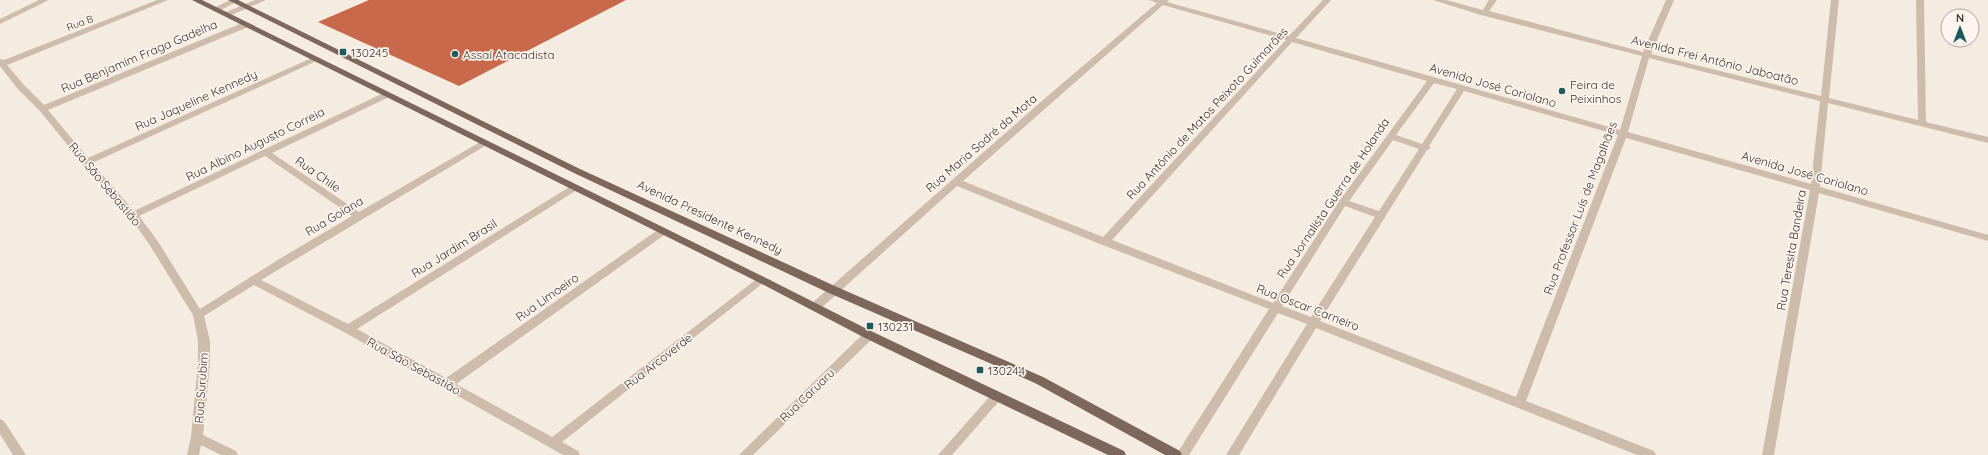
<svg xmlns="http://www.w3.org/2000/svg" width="1988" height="455" viewBox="0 0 1988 455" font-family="Quicksand,sans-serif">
<rect width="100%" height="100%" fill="#f4ebe1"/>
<path fill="#c8694b" d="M 369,0 L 626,0 L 459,86 L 318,22 Z"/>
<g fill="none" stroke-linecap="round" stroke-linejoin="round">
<path fill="#cdbbac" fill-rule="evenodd" d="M 39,0 L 49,0 L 0,24 L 0,19 Z
M 157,0 L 168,0 L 7,65 L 23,84 L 44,105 L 242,23 L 248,23 L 248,27 L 48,110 L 88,158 L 314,57 L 317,57 L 321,59 L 92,163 L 134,211 L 386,92 L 390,95 L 389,97 L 272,153 L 359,212 L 482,141 L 485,140 L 490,143 L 261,280 L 348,324 L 571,186 L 577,186 L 579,188 L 577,190 L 357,329 L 446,378 L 659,229 L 667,229 L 668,231 L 667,233 L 456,384 L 552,437 L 758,278 L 762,276 L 767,280 L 562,442 L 578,451 L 580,455 L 563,455 L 344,332 L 254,285 L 204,316 L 210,341 L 210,363 L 203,435 L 236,451 L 238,455 L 221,455 L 201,445 L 199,455 L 187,455 L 191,437 L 198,363 L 198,341 L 193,315 L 149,244 L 130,217 L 83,164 L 40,111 L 17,88 L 0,66 L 0,59 L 4,60 ZM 265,156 L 352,216 L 281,258 L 200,309 L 157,240 L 139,216 Z
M 230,0 L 240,0 L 219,11 L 216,11 L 212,9 Z
M 255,0 L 266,0 L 229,16 L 226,16 L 222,14 Z
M 1149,0 L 1169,0 L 1167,2 L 1289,36 L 1323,0 L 1331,0 L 1296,38 L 1620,130 L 1642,56 L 1481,15 L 1433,0 L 1446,0 L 1483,10 L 1489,0 L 1497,0 L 1489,11 L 1643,52 L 1666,0 L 1674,0 L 1651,54 L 1821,96 L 1831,0 L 1839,0 L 1829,98 L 1918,120 L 1916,0 L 1924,0 L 1926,122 L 1988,137 L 1988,143 L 1828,103 L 1820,187 L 1988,235 L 1988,241 L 1819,193 L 1774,455 L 1762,455 L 1810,190 L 1626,138 L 1526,401 L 1654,451 L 1656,455 L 1637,455 L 1316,328 L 1239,455 L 1226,455 L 1307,324 L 1278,313 L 1189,455 L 1176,455 L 1269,309 L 1100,244 L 957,186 L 819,310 L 811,310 L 810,307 L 811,304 L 1050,94 L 1157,3 ZM 1163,5 L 1286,40 L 1103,237 L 963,181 ZM 1292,42 L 1427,81 L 1340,200 L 1273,303 L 1112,240 ZM 1649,58 L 1820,101 L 1811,184 L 1628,132 ZM 1434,83 L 1457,89 L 1422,144 L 1396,135 ZM 1464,91 L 1618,135 L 1516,397 L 1320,321 L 1427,150 L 1431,148 L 1429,146 ZM 1393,140 L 1419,149 L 1379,211 L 1349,201 ZM 1345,206 L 1375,217 L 1311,317 L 1282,306 Z
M 869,331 L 873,332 L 875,335 L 873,338 L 753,455 L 739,455 L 865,332 Z
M 996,393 L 1000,394 L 1002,397 L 1000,400 L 952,455 L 938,455 L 992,394 Z
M 0,419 L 4,421 L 26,455 L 13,455 L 0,434 Z"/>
<path fill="#7d675c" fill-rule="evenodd" d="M 192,0 L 202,0 L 766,278 L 873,332 L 1124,451 L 1126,455 L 1108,455 L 865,338 L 758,282 Z
M 228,0 L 238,0 L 580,169 L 837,287 L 1043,377 L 1180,451 L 1182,455 L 1165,455 L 1035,383 L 829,293 L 574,173 Z"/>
</g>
<g fill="#1f5a5e" stroke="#fbf5ee" stroke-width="1.5">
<rect x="339" y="48" width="8" height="8" rx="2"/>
<circle cx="455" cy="54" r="4"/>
<circle cx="1562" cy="91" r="4"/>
<rect x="866" y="322" width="8" height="8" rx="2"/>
<rect x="976" y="366" width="8" height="8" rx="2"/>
</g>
<g text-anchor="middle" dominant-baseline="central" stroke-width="3.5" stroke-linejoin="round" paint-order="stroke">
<g font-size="10" fill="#3b302b" stroke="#fbf5ee">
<text transform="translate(80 23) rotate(-21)">Rua B</text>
</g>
<g font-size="12" fill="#3b302b" stroke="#fbf5ee" text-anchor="start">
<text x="351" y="52">130245</text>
<text x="463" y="54">Assaí Atacadista</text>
<text x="1570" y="84">Feira de<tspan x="1570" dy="14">Peixinhos</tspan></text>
<text x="878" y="326">130231</text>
<text x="988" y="370">130244</text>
</g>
<g font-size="12" fill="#3b302b" stroke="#fbf5ee">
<text transform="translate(139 56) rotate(-23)">Rua Benjamim Fraga Gadelha</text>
<text transform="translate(1715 60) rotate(14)">Avenida Frei Antônio Jaboatão</text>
<text transform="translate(1493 85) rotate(16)">Avenida José Coriolano</text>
<text transform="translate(196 100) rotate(-24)">Rua Jaqueline Kennedy</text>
<text transform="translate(1207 113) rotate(-47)">Rua Antônio de Matos Peixoto Guimarães</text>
<text transform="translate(981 143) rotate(-41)">Rua Maria Sodré da Mota</text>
<text transform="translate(255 144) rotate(-26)">Rua Albino Augusto Correia</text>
<text transform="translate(1805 173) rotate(16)">Avenida José Coriolano</text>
<text transform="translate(318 174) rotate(35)">Rua Chile</text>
<text transform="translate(105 184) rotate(50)">Rua São Sebastião</text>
<text transform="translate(1333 198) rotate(-56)">Rua Jornalista Guerra de Holanda</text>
<text transform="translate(1580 208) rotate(-69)">Rua Professor Luís de Magalhães</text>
<text transform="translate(334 216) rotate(-31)">Rua Goiana</text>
<text transform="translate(710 217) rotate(25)">Avenida Presidente Kennedy</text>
<text transform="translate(454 248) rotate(-32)">Rua Jardim Brasil</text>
<text transform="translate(1791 250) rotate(-80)">Rua Teresita Bandeira</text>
<text transform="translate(547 297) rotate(-35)">Rua Limoeiro</text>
<text transform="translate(1308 307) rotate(21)">Rua Oscar Carneiro</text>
<text transform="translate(658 361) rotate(-38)">Rua Arcoverde</text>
<text transform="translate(414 366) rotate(29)">Rua São Sebastião</text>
<text transform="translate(201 388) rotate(-86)">Rua Surubim</text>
<text transform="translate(807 395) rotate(-44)">Rua Caruaru</text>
</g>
</g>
<g transform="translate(1960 28)"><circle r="19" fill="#fbf5ee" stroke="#aea6a0"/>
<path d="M0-3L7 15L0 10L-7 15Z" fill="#1f5a5e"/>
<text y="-6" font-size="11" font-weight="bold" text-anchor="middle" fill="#3b302b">N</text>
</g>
</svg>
